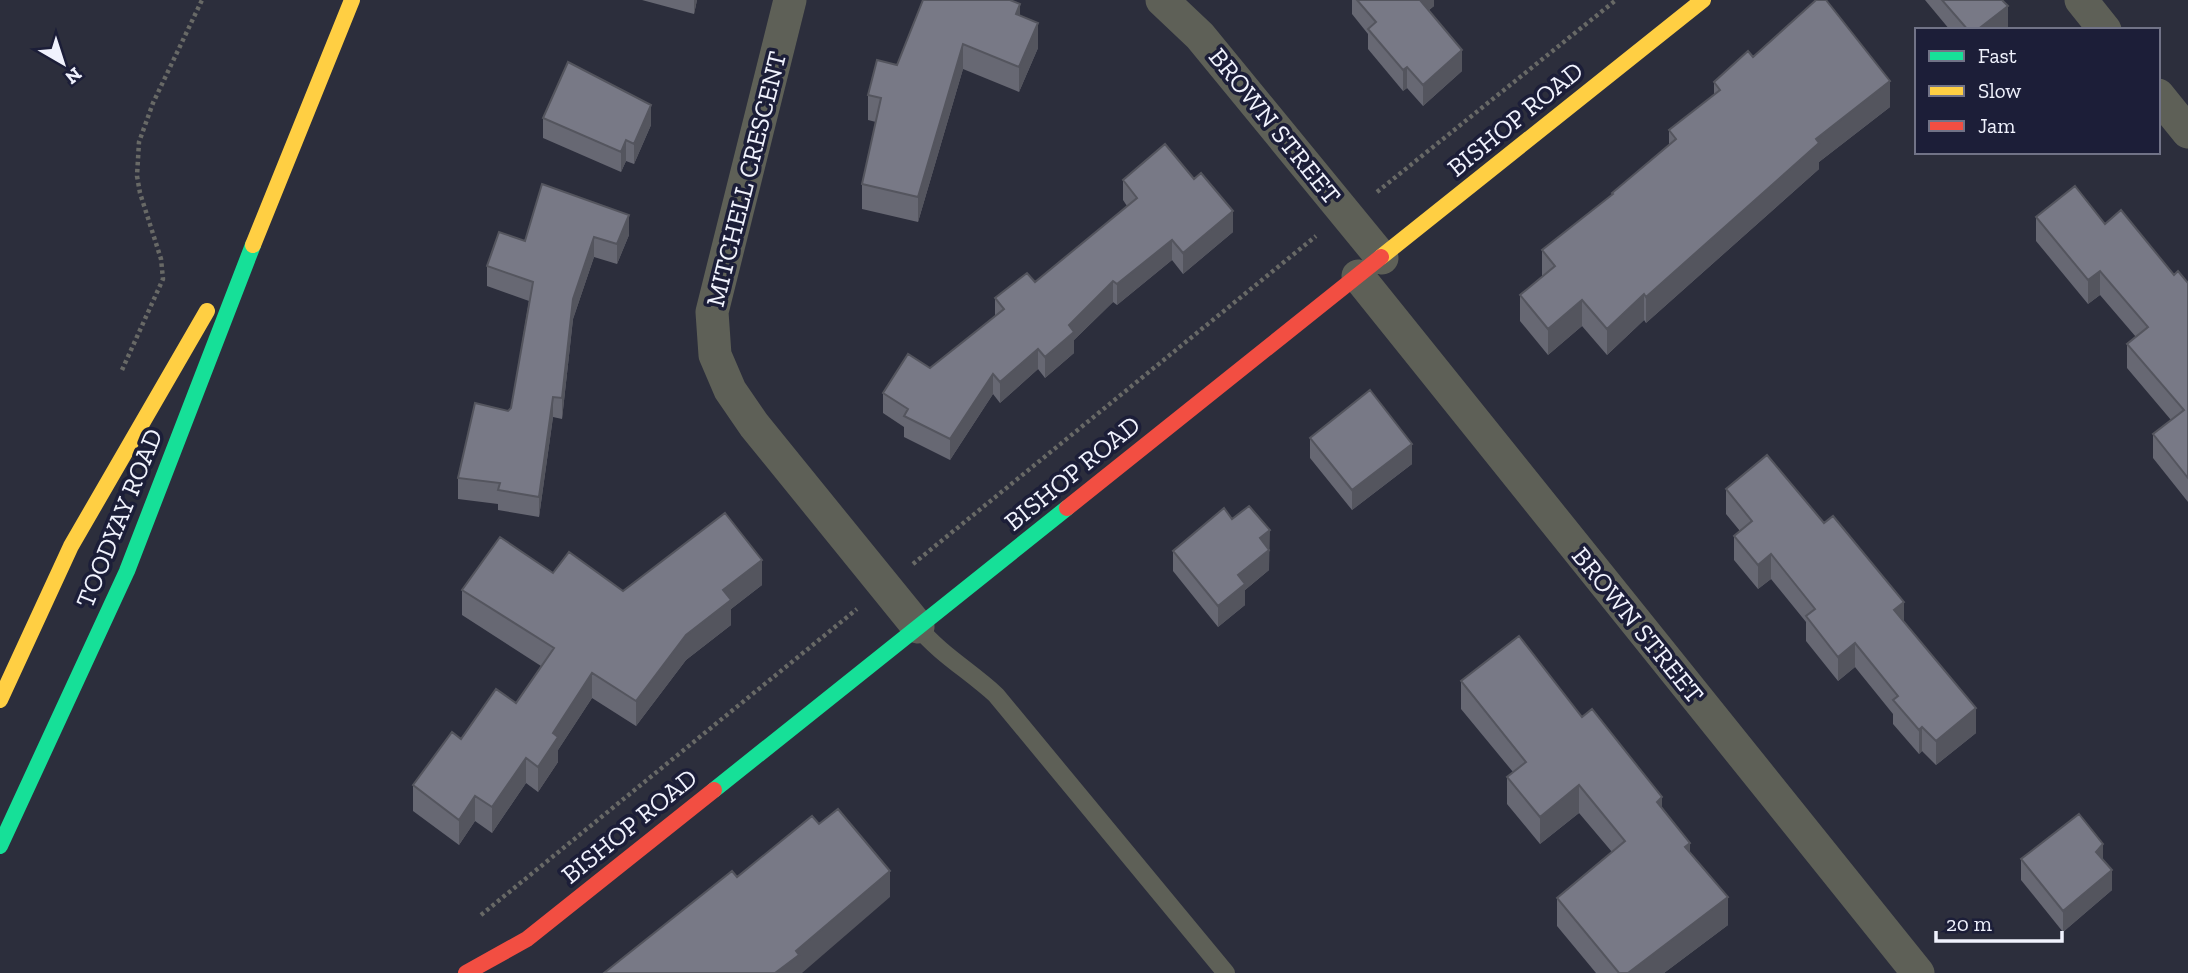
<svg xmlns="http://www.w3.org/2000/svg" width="2188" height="973" viewBox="0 0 2188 973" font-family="'Zilla Slab',serif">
<rect width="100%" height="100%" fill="#2c2e3c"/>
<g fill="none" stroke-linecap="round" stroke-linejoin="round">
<path stroke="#686966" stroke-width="4.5" stroke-dasharray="3.5 3.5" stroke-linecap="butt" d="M 1377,192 L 1616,0
M 122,370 L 163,279 L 161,259 L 140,193 L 137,176 L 139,142 L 153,103 L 202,0
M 913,564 L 1316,236
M 481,915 L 857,609"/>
<path stroke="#5e6057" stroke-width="18" d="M 918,627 C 940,654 970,671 996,695 L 1226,973"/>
<path stroke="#5e6057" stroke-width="33" d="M 790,0 L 712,312 L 715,355 L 730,390 L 754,425 L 918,627
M 1162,0 L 1200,36 L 1382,258
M 2081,0 L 2105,30
M 2158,95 L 2188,132
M 1358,276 L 1918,973"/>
<path stroke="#16e098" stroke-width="16" d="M 714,790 L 1067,508
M 0,846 L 127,571 L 253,245"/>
<path stroke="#ffcf43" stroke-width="16" d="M 253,245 L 352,0
M 1381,257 L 1703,0
M 0,700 L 71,546 L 207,311"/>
<path stroke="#f24e42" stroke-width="16" d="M 1067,508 L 1381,257
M 466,973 L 527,939 L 714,790"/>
</g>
<path fill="#676873" d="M 642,0 L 697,0 L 694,14 Z
M 1352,0 L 1434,0 L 1434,6 L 1429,10 L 1462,71 L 1423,106 L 1407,88 L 1403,91 L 1368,49 L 1368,34 L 1352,14 Z
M 1925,0 L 2002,0 L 2008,27 L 2004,30 L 1950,30 Z
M 1020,16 L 1038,48 L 1019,92 L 963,69 L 918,222 L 862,209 L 862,184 L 876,122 L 868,120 L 868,95 L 897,65 Z
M 1753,57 L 1890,107 L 1819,162 L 1819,169 L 1646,323 L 1644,320 L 1607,355 L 1582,326 L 1548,355 L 1520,321 L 1520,295 L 1542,277 L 1542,250 L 1612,195 L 1612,193 L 1669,145 L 1669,130 L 1714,95 L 1714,82 Z
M 543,118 L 651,125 L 634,164 L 626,161 L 621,172 L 543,138 Z
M 1123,180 L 1233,232 L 1183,274 L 1172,260 L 1117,305 L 1113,302 L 1074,340 L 1074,353 L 1045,378 L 1038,369 L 1000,403 L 993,394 L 950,460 L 904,437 L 904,427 L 883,413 L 883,393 L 930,368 L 995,316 L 995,298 L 1035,282 L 1127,206 L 1123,200 Z
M 2036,217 L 2105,224 L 2174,275 L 2188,283 L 2188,502 L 2153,458 L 2153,434 L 2171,420 L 2127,368 L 2127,344 L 2136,337 L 2100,295 L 2088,304 L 2036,241 Z
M 629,235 L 617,264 L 594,257 L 573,319 L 562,419 L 553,417 L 539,517 L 498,510 L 498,504 L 458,499 L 458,478 L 511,408 L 529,301 L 487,286 L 487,266 L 525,241 Z
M 1310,438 L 1412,464 L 1352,510 L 1310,458 Z
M 1726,489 L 1904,622 L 1976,733 L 1936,765 L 1922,751 L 1919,754 L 1893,724 L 1893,714 L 1855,667 L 1838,681 L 1806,641 L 1806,622 L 1771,579 L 1758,589 L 1734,560 L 1734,536 L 1740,531 L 1726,514 Z
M 1232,519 L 1270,550 L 1269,552 L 1269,570 L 1245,590 L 1245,605 L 1218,627 L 1173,571 L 1173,551 Z
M 553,573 L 623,591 L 762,585 L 731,609 L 731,625 L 686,660 L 636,726 L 592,698 L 558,750 L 558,762 L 538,792 L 526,783 L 492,833 L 475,821 L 459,845 L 413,811 L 413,785 L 461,739 L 516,703 L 541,666 L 462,615 L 462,590 Z
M 1461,681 L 1582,717 L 1662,809 L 1690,853 L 1728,925 L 1664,973 L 1596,973 L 1557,926 L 1557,898 L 1612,852 L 1579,813 L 1540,844 L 1507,804 L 1507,777 L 1513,772 L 1461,709 Z
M 2021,859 L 2112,890 L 2063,932 L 2021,880 Z"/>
<path fill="#54555e" d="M 694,0 L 697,0 L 694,14 Z
M 1419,0 L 1434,0 L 1434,6 L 1419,18 Z
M 1020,4 L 1020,29 L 1016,14 Z
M 2008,6 L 2008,27 L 2004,30 L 1977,30 Z
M 1038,23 L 1038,48 L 1019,92 L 1019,67 Z
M 963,44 L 963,69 L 918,222 L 918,197 Z
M 1462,50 L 1462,71 L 1423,106 L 1423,85 Z
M 1407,67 L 1407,88 L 1403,91 L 1403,70 Z
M 1890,81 L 1890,107 L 1819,162 L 1819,169 L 1646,323 L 1646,297 L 1816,139 Z
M 651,105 L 651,125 L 634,164 L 634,144 Z
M 626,140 L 626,161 L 621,172 L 621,152 Z
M 1233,211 L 1233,232 L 1183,274 L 1183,253 Z
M 629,215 L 629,235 L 617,264 L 617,244 Z
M 594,237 L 594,257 L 573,319 L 562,419 L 562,398 L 573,299 Z
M 1172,240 L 1172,260 L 1117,305 L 1117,284 Z
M 2100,271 L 2100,295 L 2088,304 L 2088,280 Z
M 1113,281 L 1113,302 L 1074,340 L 1074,353 L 1045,378 L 1045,357 L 1069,325 Z
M 1644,294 L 1644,320 L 1607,355 L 1607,329 Z
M 1582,300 L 1582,326 L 1548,355 L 1548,329 Z
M 1038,349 L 1038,369 L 1000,403 L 1000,382 Z
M 993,374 L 993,394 L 950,460 L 950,439 Z
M 553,397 L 553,417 L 539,517 L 539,497 Z
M 1412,444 L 1412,464 L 1352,510 L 1352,490 Z
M 1270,530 L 1269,570 L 1245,590 L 1245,605 L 1218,627 L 1218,606 L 1238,575 L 1260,538 Z
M 1771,554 L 1771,579 L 1758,589 L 1758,565 Z
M 762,560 L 762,585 L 731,609 L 731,625 L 686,660 L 636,726 L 636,701 L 686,635 L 723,590 Z
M 1904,602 L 1904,626 L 1894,610 Z
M 1855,643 L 1855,667 L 1838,681 L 1838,657 Z
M 592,673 L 592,698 L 558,750 L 558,762 L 538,792 L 538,767 L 553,733 Z
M 1976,708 L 1976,733 L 1936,765 L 1936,741 Z
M 1922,727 L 1922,751 L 1919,754 L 1919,730 Z
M 526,758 L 526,783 L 492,833 L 492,807 Z
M 1579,785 L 1579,813 L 1540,844 L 1540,817 Z
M 475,796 L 475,821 L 459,845 L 459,820 Z
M 1662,797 L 1662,825 L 1657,802 Z
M 1690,843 L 1690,870 L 1685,847 Z
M 2103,844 L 2103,865 L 2096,852 Z
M 2112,870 L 2112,890 L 2063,932 L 2063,911 Z
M 890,871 L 890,897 L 802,973 L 775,973 L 796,951 Z
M 1728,897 L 1728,925 L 1664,973 L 1628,973 Z"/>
<path fill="#787986" stroke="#54555e" stroke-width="2" d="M 923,0 L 1010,0 L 1020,4 L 1016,14 L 1038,23 L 1019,67 L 963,44 L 918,197 L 862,184 L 881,98 L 868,95 L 877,60 L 897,65 Z
M 1357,0 L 1420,0 L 1462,50 L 1423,85 L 1407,67 L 1403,70 L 1368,29 L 1376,22 Z
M 1816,0 L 1826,0 L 1890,81 L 1816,139 L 1819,143 L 1646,297 L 1644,294 L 1607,329 L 1582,300 L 1548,329 L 1520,295 L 1555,266 L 1542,250 L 1613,194 L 1612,193 L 1676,139 L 1669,130 L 1720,90 L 1714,82 L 1748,51 L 1753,57 Z
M 1942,0 L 2002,0 L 2008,6 L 1977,30 L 1968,30 Z
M 568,62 L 651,105 L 634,144 L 626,140 L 621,152 L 543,118 Z
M 1165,144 L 1194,179 L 1201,173 L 1233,211 L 1183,253 L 1172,240 L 1117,284 L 1113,281 L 1069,325 L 1074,332 L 1045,357 L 1038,349 L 1000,382 L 993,374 L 950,439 L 904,416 L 908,409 L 883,393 L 908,354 L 930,368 L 1004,309 L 995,298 L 1027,273 L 1035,282 L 1137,198 L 1123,180 Z
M 542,184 L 629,215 L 617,244 L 594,237 L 573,299 L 562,398 L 553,397 L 539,497 L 498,490 L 500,483 L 458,478 L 475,403 L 508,411 L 511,408 L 533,282 L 487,266 L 499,232 L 525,241 Z
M 2075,186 L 2105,224 L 2121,210 L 2174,275 L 2178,271 L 2188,283 L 2188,478 L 2153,434 L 2184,410 L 2127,344 L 2148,327 L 2100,271 L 2088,280 L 2036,217 Z
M 1370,390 L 1412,444 L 1352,490 L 1310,438 Z
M 1767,455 L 1824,523 L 1833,516 L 1904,602 L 1894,610 L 1976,708 L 1936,741 L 1922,727 L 1919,730 L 1893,700 L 1898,696 L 1855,643 L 1838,657 L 1806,616 L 1815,609 L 1771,554 L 1758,565 L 1734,536 L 1752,521 L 1726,489 Z
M 1249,506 L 1270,530 L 1260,538 L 1269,550 L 1238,575 L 1245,584 L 1218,606 L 1173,551 L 1224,508 L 1232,519 Z
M 725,513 L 762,560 L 723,590 L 731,600 L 686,635 L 636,701 L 592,673 L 553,733 L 558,737 L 538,767 L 526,758 L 492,807 L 475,796 L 459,820 L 413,785 L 452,732 L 461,739 L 496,689 L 516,703 L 554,648 L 462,590 L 500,537 L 553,573 L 569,552 L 623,591 Z
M 1519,636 L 1582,717 L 1592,709 L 1662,797 L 1657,802 L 1690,843 L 1685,847 L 1728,897 L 1628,973 L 1619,973 L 1557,898 L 1625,841 L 1579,785 L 1540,817 L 1507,777 L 1526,762 L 1461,681 Z
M 838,809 L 890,871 L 796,951 L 799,955 L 775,973 L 604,973 L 732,871 L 737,877 L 812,816 L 819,824 Z
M 2079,814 L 2103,844 L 2096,852 L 2112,870 L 2063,911 L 2021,859 Z"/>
<g text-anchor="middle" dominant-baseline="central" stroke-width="7" stroke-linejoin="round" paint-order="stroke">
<g font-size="26" fill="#f0f2fd" stroke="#1c1e38">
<text transform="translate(1515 119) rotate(-39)">BISHOP ROAD</text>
<text transform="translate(1275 126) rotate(51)">BROWN STREET</text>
<text transform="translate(746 179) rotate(-76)">MITCHELL CRESCENT</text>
<text transform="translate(1072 473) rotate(-39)">BISHOP ROAD</text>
<text transform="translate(119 518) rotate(-68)">TOODYAY ROAD</text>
<text transform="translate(1638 625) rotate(51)">BROWN STREET</text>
<text transform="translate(629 826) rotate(-39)">BISHOP ROAD</text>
</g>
</g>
<rect x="1915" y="28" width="245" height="126" fill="#1c1e38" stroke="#717387" stroke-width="2"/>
<rect x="1929" y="51" width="35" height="10" fill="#16e098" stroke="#717387" stroke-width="2"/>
<text x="1978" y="63" font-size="21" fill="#f0f2fd">Fast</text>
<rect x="1929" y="86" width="35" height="10" fill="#ffcf43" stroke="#717387" stroke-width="2"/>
<text x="1978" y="98" font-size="21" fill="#f0f2fd">Slow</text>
<rect x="1929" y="121" width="35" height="10" fill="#f24e42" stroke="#717387" stroke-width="2"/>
<text x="1978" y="133" font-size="21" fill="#f0f2fd">Jam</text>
<g transform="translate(63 63) rotate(141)" stroke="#1c1e38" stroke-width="5" paint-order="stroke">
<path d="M0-5L12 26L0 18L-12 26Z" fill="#f0f2fd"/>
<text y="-10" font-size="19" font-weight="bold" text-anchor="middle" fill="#f0f2fd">N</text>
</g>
<path d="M1936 931v10h126v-10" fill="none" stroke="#f0f2fd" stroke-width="3.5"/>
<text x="1946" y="931" font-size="21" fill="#f0f2fd" stroke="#1c1e38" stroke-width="5" paint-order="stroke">20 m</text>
</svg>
